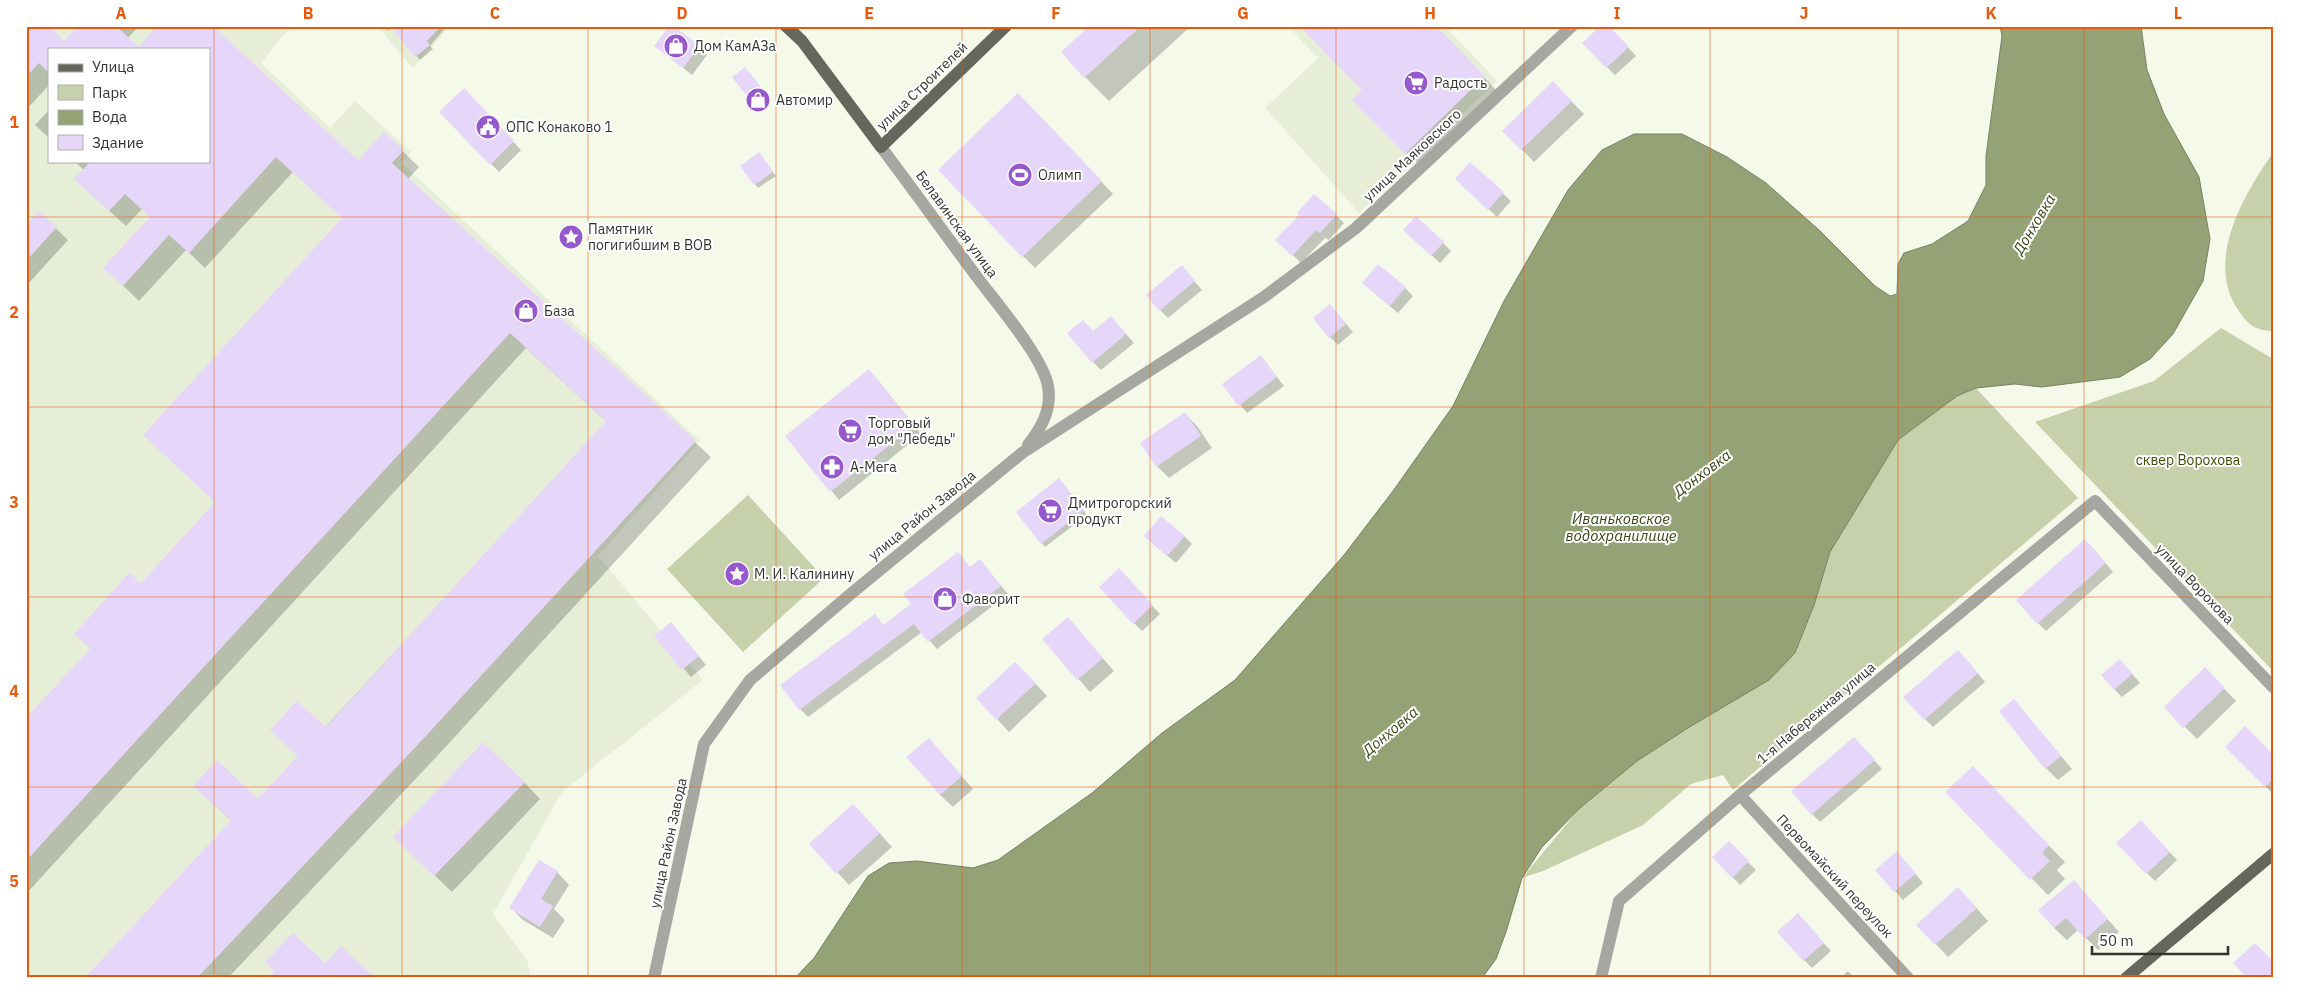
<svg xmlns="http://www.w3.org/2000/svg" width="2299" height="1004" viewBox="0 0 2299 1004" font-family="'IBM Plex Sans',sans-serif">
<rect width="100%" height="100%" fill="#f4f9ea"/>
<path fill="#e7eed8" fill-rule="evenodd" d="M 26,26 L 291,26 L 261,63 L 330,128 L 355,101 L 411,152 L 402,163 L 700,441 L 598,556 L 703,680 L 562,792 L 493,914 L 527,960 L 531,978 L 26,978 ZM 49,49 L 209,49 L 209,161 L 49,161 Z
M 377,26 L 450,26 L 413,68 Z
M 1288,26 L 1445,26 L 1497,81 L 1359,213 L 1265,108 L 1318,58 Z"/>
<path fill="#c6d1ab" d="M 2273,153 L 2273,331 C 2256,331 2248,325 2239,311 C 2204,263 2243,195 2273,153 Z
M 2221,328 L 2273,359 L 2273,671 L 2035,422 L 2154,381 Z
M 1976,388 L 2078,498 L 1733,790 L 1723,775 L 1691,784 L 1643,825 L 1543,871 L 1522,878 L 1580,808 L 1637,761 L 1795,654 L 1814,605 L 1830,552 L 1898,440 L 1957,396 Z
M 748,495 L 824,578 L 743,652 L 667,569 Z"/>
<path fill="#95a276" stroke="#788161" d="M 2000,26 L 2141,26 L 2147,70 L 2164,114 L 2199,177 L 2210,239 L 2203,281 L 2173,334 L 2150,359 L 2120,377 L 2042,387 L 2015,384 L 1976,388 L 1957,396 L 1898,440 L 1830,552 L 1814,605 L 1795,653 L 1769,680 L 1691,726 L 1637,761 L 1580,808 L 1542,847 L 1522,878 L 1506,932 L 1496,959 L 1482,978 L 795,978 L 814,958 L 868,876 L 889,863 L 917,861 L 973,868 L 998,860 L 1092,793 L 1162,733 L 1235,680 L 1344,555 L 1393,491 L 1453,406 L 1504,301 L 1568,190 L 1602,150 L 1634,134 L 1682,134 L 1727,157 L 1766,183 L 1819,230 L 1875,286 L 1890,296 L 1897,294 L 1898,264 L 1904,253 L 1932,244 L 1968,221 L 1986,185 L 1986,156 L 2002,36 Z"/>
<path fill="#0003" d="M 26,26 L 65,42 L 79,26 L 139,26 L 128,38 L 139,48 L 211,26 L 358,161 L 384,133 L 419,167 L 408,179 L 711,457 L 440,753 L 228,978 L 86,978 L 232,821 L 211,802 L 258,800 L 607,422 L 526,348 L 26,894 L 26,720 L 91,649 L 141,585 L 217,503 L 343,218 L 293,172 L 205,268 L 186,250 L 139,301 L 105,268 L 151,218 L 142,209 L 126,226 L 92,195 L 84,170 L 74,161 L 209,161 L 209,49 L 49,49 L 49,85 L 26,110 Z
M 384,26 L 447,26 L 430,46 L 433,49 L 420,60 L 392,27 L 388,31 Z
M 1091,26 L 1191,26 L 1109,101 L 1085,77 Z
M 1434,26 L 1500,94 L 1423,169 L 1354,100 Z
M 1613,31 L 1636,56 L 1615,75 L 1607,67 Z
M 656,46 L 699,47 L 707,55 L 692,75 Z
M 749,72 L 771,101 L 759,110 L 755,106 Z
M 1553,83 L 1584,114 L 1534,162 L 1504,131 Z
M 464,90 L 521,150 L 499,172 L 441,112 Z
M 1031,107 L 1113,194 L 1035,268 L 1023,256 Z
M 49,110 L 49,138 L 35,125 Z
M 762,157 L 776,176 L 758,188 L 741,166 Z
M 1471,164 L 1511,201 L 1497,217 L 1465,187 Z
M 39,212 L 68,240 L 28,284 L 26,283 L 26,227 Z
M 1336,215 L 1344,223 L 1329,240 L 1325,238 L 1301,263 L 1277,240 Z
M 1413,238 L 1443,243 L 1451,251 L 1440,263 Z
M 1182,267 L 1202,290 L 1168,318 L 1160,310 Z
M 1405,288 L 1413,296 L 1398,313 L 1372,291 Z
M 1330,305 L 1353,332 L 1338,345 L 1330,337 Z
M 1111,317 L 1134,343 L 1101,370 L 1093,362 L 1093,332 Z
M 1261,357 L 1284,386 L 1247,413 L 1224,384 Z
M 877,379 L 921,434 L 839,500 L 787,436 Z
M 1185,414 L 1197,426 L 1212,448 L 1169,478 L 1157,466 Z
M 1063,484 L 1087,515 L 1045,547 L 1017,513 Z
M 1184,536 L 1192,544 L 1176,563 L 1153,544 Z
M 2093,548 L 2113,572 L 2046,631 L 2038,623 Z
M 980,561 L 1008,594 L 937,649 L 922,632 L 808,717 L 800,709 L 875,616 L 884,626 Z
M 1127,578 L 1160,614 L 1142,631 L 1134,623 Z
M 1068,619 L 1114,671 L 1090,692 L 1044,639 Z
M 679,632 L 706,665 L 691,677 L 656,636 Z
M 1966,659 L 1985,682 L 1933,727 L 1925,719 Z
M 2128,669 L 2140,683 L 2122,697 L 2114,689 Z
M 2205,669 L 2236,701 L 2197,739 L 2165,707 Z
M 1028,676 L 1047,696 L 1009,732 L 978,698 Z
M 2014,700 L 2072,769 L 2058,780 L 2046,768 Z
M 929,739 L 973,789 L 953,807 L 940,795 Z
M 1862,746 L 1882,769 L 1820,822 L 1812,814 Z
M 2226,747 L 2273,755 L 2273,794 Z
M 524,782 L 540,799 L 452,892 L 411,853 Z
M 1989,784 L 2065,862 L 2057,870 L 2065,879 L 2048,895 L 1947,792 Z
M 866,818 L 892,847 L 849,885 L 811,844 Z
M 2149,830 L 2177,860 L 2155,881 L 2147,873 Z
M 1729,843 L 1756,870 L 1740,885 L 1714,858 Z
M 1905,861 L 1923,883 L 1903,900 L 1877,870 Z
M 557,872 L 569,885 L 554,909 L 565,920 L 553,938 L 523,920 L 511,908 Z
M 2074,881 L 2119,932 L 2098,950 L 2078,930 L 2067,940 L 2054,928 Z
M 1970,901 L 1988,921 L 1948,957 L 1918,925 Z
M 1806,923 L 1831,951 L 1812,968 L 1804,960 Z
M 1848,971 L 1855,978 L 1840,978 Z"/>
<path fill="#e6d7fa" d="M 26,26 L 50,26 L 64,41 L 78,26 L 116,26 L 139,47 L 157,26 L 213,26 L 358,160 L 384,132 L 404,150 L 392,163 L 696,441 L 425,737 L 197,978 L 85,978 L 231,820 L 193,786 L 217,760 L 258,799 L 298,756 L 270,730 L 297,701 L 326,727 L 606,421 L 510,333 L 26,861 L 26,718 L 90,649 L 74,634 L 129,573 L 141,583 L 215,502 L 143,435 L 342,218 L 276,157 L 189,253 L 169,235 L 123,286 L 103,268 L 150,217 L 125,194 L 109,211 L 74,179 L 91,161 L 209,161 L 209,49 L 49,49 L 49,73 L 39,63 L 26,77 Z
M 390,26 L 441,26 L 427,41 L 430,45 L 415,57 Z
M 669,26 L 674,26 L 700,46 L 683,68 L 654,46 Z
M 1089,26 L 1141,26 L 1084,78 L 1061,52 Z
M 1299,26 L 1436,26 L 1485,76 L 1405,154 L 1352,100 L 1362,90 Z
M 1600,26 L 1609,26 L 1629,47 L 1606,68 L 1582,43 Z
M 745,67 L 768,97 L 755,107 L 732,77 Z
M 1553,81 L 1572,101 L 1521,150 L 1502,131 Z
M 464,88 L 514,141 L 490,165 L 439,112 Z
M 1018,93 L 1102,181 L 1022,257 L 938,170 Z
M 759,152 L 773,172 L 754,185 L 740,166 Z
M 1470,162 L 1504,192 L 1488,210 L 1455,179 Z
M 1314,194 L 1337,214 L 1320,233 L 1316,230 L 1292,256 L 1275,240 L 1299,215 L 1297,213 Z
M 39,211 L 57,227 L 26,261 L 26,225 Z
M 1416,216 L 1444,242 L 1431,256 L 1403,230 Z
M 1378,264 L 1406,287 L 1390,306 L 1362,283 Z
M 1182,265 L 1195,281 L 1159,311 L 1146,295 Z
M 1330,304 L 1346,324 L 1329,338 L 1313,318 Z
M 1111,316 L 1126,334 L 1092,363 L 1067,333 L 1083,320 L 1093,331 Z
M 1261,355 L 1277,377 L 1238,406 L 1222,384 Z
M 869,369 L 914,426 L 830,492 L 785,436 Z
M 1185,412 L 1201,436 L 1156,467 L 1140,443 Z
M 1059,478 L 1084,510 L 1041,544 L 1016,512 Z
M 1161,516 L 1185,536 L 1167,556 L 1144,536 Z
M 2085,539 L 2106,563 L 2037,624 L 2016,600 Z
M 958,552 L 970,567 L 980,559 L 1001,586 L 928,642 L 914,624 L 799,710 L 780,685 L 875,614 L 883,625 L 911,604 L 903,594 Z
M 1119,568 L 1153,605 L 1133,624 L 1099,587 Z
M 1068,617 L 1103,658 L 1077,680 L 1042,639 Z
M 671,622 L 699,656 L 682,670 L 654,636 Z
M 1958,650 L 1978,673 L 1924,720 L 1903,697 Z
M 2120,659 L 2132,674 L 2114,690 L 2101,675 Z
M 1015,662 L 1036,683 L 996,720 L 976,698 Z
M 2205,667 L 2225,688 L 2183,728 L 2164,707 Z
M 2014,699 L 2061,756 L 2045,769 L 1999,711 Z
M 2245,726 L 2273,754 L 2273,779 L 2265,787 L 2225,747 Z
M 1854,737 L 1875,760 L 1811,815 L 1791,791 Z
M 929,738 L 962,776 L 940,795 L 906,757 Z
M 483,742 L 525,782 L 434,876 L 393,837 Z
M 1973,766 L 2049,845 L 2042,853 L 2050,861 L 2030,880 L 1945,792 Z
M 853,804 L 880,833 L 836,874 L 809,844 Z
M 2141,820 L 2170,852 L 2146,874 L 2116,843 Z
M 1729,841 L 1749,861 L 1732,878 L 1712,857 Z
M 1897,851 L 1916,874 L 1894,892 L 1875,870 Z
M 539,860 L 558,871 L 541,899 L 553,906 L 540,927 L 509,908 Z
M 2074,880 L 2108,919 L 2085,939 L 2066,918 L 2054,928 L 2038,910 Z
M 1958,887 L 1977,908 L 1935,945 L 1916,925 Z
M 1798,913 L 1824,943 L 1803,961 L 1777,932 Z
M 293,933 L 325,963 L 341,946 L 375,978 L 269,978 L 275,971 L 265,962 Z
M 2255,943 L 2273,961 L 2273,978 L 2247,978 L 2233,963 Z"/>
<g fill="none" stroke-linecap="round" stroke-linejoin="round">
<path stroke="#a5a7a1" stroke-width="12" d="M 881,147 C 915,192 947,237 980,281 C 999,306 1043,358 1048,386 C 1052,409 1042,427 1028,445
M 1740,795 L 1908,978
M 654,978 L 704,744 L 750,680 L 853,592 L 1022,453 L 1264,297 L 1356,228 L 1572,26
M 1601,978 L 1619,901 L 1740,795 L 2095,501 L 2273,687"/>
<path stroke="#63675c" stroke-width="12" d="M 786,26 L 802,41 L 881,147 L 1006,26
M 2126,978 L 2273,854"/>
</g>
<path fill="none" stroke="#e8590c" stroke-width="1" stroke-opacity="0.55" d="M 214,26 L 214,978M 402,26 L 402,978M 588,26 L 588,978M 776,26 L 776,978M 962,26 L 962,978M 1150,26 L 1150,978M 1336,26 L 1336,978M 1524,26 L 1524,978M 1710,26 L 1710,978M 1898,26 L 1898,978M 2084,26 L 2084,978M 26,217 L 2273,217M 26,407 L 2273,407M 26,597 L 2273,597M 26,787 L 2273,787"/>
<defs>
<symbol id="shop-disc" viewBox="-11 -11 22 22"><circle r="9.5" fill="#9558ce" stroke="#fff"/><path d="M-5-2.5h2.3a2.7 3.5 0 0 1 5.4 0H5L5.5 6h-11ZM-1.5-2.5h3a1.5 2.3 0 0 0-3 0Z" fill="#fff"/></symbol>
<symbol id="supermarket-disc" viewBox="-11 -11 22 22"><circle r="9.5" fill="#9558ce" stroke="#fff"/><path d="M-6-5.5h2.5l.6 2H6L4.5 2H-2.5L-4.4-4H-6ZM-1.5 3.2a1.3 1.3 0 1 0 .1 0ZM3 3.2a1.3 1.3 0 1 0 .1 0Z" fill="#fff"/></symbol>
<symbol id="civic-disc" viewBox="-11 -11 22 22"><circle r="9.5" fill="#9558ce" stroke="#fff"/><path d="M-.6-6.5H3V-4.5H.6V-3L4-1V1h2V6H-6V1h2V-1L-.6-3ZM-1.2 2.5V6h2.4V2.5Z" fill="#fff"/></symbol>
<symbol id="stadium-disc" viewBox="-11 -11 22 22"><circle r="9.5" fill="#9558ce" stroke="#fff"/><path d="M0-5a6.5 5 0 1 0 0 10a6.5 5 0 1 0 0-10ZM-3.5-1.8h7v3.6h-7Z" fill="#fff"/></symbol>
<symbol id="sight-disc" viewBox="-11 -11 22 22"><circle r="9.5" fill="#9558ce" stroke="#fff"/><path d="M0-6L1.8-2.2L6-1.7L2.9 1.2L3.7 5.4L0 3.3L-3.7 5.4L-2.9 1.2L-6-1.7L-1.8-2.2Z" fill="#fff"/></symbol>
<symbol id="pharmacy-disc" viewBox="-11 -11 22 22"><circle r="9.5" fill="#9558ce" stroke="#fff"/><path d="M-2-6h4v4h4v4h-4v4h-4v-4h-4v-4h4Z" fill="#fff"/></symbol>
</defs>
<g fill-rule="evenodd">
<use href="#shop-disc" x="662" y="32" width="28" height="28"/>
<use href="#supermarket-disc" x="1402" y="69" width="28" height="28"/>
<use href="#shop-disc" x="744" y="86" width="28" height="28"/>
<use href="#civic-disc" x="474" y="113" width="28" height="28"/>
<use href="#stadium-disc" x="1006" y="161" width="28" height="28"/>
<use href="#sight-disc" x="557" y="223" width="28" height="28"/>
<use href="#shop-disc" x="512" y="297" width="28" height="28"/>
<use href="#supermarket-disc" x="836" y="417" width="28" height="28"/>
<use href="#pharmacy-disc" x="818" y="453" width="28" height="28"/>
<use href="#supermarket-disc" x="1036" y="497" width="28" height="28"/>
<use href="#sight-disc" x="723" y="560" width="28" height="28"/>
<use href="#shop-disc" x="931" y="585" width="28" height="28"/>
</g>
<g text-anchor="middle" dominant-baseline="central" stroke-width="4" stroke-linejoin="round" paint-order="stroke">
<g font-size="14" fill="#33352f" stroke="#fff" text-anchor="start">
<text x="694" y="46">Дом КамАЗа</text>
<text x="1434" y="83">Радость</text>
<text x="776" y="100">Автомир</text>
<text x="506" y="127">ОПС Конаково 1</text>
<text x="1038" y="175">Олимп</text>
<text x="588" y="229">Памятник<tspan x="588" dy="16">погигибшим в ВОВ</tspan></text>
<text x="544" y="311">База</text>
<text x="868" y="423">Торговый<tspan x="868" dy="16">дом "Лебедь"</tspan></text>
<text x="850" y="467">А-Мега</text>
<text x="1068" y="503">Дмитрогорский<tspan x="1068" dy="16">продукт</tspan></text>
<text x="754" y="574">М. И. Калинину</text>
<text x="962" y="599">Фаворит</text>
</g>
<g font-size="14" fill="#33352f" stroke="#fff">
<text transform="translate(922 86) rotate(-44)">улица Строителей</text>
<text transform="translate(1412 155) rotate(-43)">улица Маяковского</text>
<text transform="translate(957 224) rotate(54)">Белавинская улица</text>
<text transform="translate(922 515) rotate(-39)">улица Район Завода</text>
<text transform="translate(2195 584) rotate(46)">улица Ворохова</text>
<text transform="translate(1816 713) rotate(-40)">1-я Набережная улица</text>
<text transform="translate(668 843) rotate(-78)">улица Район Завода</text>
<text transform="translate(1835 876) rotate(47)">Первомайский переулок</text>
</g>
<g font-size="14" fill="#404e05" stroke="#fff">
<text x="2188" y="460">сквер Ворохова</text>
</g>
<g font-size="15" font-style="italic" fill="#394412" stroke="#fff">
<text transform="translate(2034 224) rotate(-59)">Донховка</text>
<text transform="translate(1702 473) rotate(-37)">Донховка</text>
<text x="1621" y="518">Иваньковское<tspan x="1621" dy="17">водохранилище</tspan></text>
<text transform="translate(1390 731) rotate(-40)">Донховка</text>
</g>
</g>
<rect width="2299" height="1004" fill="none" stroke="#ffffff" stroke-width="55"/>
<rect x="48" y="48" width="162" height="115" fill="#ffffff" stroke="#adaeac"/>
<rect x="58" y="64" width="25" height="8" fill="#63675c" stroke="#adaeac"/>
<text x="92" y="72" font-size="15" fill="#33352f">Улица</text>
<rect x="58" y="85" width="25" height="15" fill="#c6d1ab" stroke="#adaeac"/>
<text x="92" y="98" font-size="15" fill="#33352f">Парк</text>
<rect x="58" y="110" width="25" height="15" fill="#95a276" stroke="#adaeac"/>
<text x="92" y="122" font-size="15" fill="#33352f">Вода</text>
<rect x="58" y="135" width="25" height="15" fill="#e6d7fa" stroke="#adaeac"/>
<text x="92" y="148" font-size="15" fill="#33352f">Здание</text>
<path d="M2092 946v8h136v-8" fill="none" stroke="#33352f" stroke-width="2.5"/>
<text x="2099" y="946" font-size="15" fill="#33352f" stroke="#ffffff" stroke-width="4" paint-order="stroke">50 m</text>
<rect x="28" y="28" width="2244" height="948" fill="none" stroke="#e8590c" stroke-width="2"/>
<g font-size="16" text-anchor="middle" font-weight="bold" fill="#e8590c">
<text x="121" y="19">A</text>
<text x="308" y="19">B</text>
<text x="495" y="19">C</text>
<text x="682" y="19">D</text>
<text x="869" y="19">E</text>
<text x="1056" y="19">F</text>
<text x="1243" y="19">G</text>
<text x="1430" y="19">H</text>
<text x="1617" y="19">I</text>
<text x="1804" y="19">J</text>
<text x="1991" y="19">K</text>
<text x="2178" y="19">L</text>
<text x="14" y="128">1</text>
<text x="14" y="318">2</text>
<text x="14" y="508">3</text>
<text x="14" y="697">4</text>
<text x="14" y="887">5</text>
</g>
</svg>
